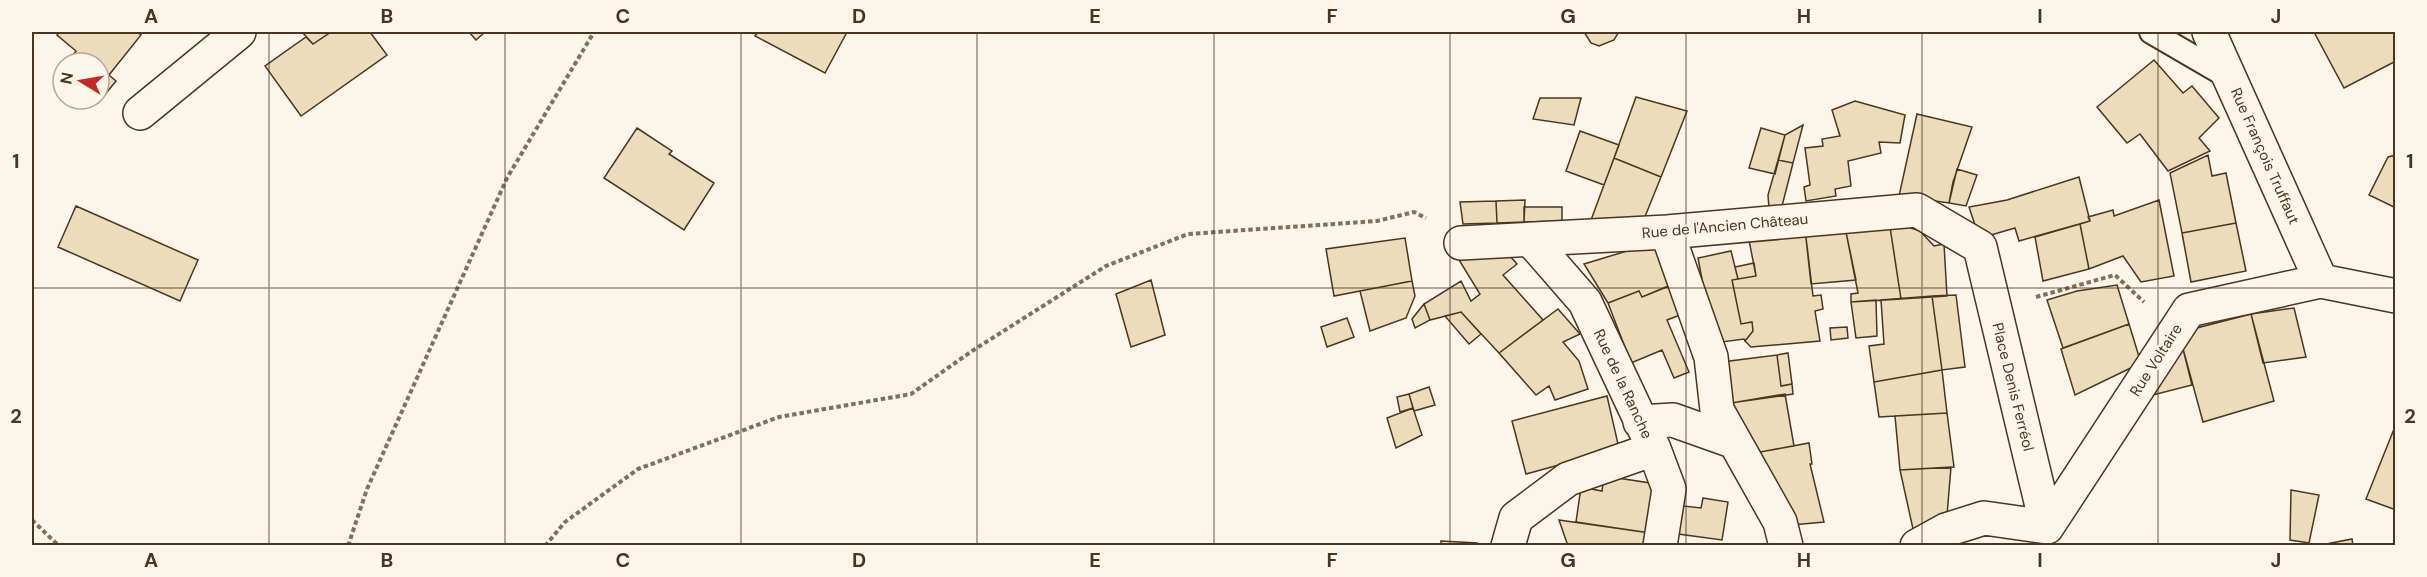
<svg xmlns="http://www.w3.org/2000/svg" width="2427" height="577" viewBox="0 0 2427 577" font-family="'DM Sans',sans-serif">
<rect width="100%" height="100%" fill="#fbf6e9"/>
<path fill="#ecdcbc" stroke="#4a3520" stroke-width="1.5" d="M 59,32 L 137,32 L 141,35 L 109,75 L 116,81 L 98,103 L 93,99 L 99,99 L 99,63 L 67,63 L 76,51 L 57,35 Z
M 302,32 L 331,32 L 313,44 Z
M 331,32 L 370,32 L 387,55 L 301,116 L 265,66 L 306,37 L 313,44 Z
M 469,32 L 485,32 L 476,40 Z
M 758,32 L 847,32 L 825,73 L 755,36 Z
M 1584,32 L 1618,32 L 1618,33 L 1614,40 L 1599,46 L 1591,43 Z
M 2314,32 L 2396,32 L 2396,61 L 2344,88 Z
M 2154,60 L 2183,93 L 2192,86 L 2219,118 L 2199,138 L 2210,151 L 2168,171 L 2140,134 L 2127,143 L 2097,107 Z
M 1636,97 L 1687,111 L 1661,177 L 1614,158 Z
M 1540,98 L 1581,98 L 1574,125 L 1533,119 Z
M 1855,101 L 1905,115 L 1900,143 L 1879,142 L 1881,153 L 1848,161 L 1851,186 L 1835,189 L 1836,196 L 1806,201 L 1804,187 L 1810,185 L 1805,148 L 1823,146 L 1822,139 L 1840,136 L 1832,110 Z
M 1917,114 L 1972,127 L 1953,182 L 1949,203 L 1899,196 Z
M 1803,125 L 1793,163 L 1778,160 L 1785,135 Z
M 637,128 L 672,151 L 669,154 L 714,183 L 684,230 L 604,178 Z
M 1761,128 L 1785,135 L 1775,174 L 1749,168 Z
M 1580,131 L 1619,145 L 1604,185 L 1566,171 Z
M 2208,155 L 2212,176 L 2226,173 L 2236,223 L 2182,233 L 2170,173 Z
M 2396,155 L 2396,208 L 2369,195 L 2388,157 Z
M 1614,158 L 1661,177 L 1642,224 L 1591,220 Z
M 1778,160 L 1793,163 L 1782,206 L 1769,208 L 1768,195 Z
M 1957,169 L 1977,175 L 1966,206 L 1949,203 Z
M 2079,177 L 2090,221 L 2019,241 L 2015,228 L 1991,235 L 1977,231 L 1969,207 L 2007,200 Z
M 1525,200 L 1524,222 L 1497,223 L 1496,201 Z
M 2159,200 L 2174,276 L 2141,282 L 2123,256 L 2089,269 L 2080,224 L 2090,221 L 2088,217 L 2113,210 L 2114,216 Z
M 1496,201 L 1497,223 L 1463,224 L 1460,202 Z
M 76,206 L 198,260 L 180,301 L 58,247 Z
M 1524,207 L 1562,207 L 1562,221 L 1524,222 Z
M 2236,223 L 2246,271 L 2191,282 L 2182,233 Z
M 2080,224 L 2089,269 L 2043,281 L 2035,237 Z
M 1890,227 L 1908,227 L 1920,231 L 1934,246 L 1944,244 L 1947,296 L 1901,299 Z
M 1890,227 L 1901,299 L 1851,302 L 1851,294 L 1858,293 L 1846,232 Z
M 1805,229 L 1846,232 L 1856,280 L 1811,284 Z
M 1805,229 L 1813,296 L 1821,295 L 1823,309 L 1815,311 L 1820,341 L 1751,347 L 1745,341 L 1753,331 L 1752,322 L 1741,324 L 1732,280 L 1756,276 L 1749,240 Z
M 1405,238 L 1412,281 L 1334,296 L 1326,249 Z
M 1660,241 L 1678,282 L 1642,297 L 1639,291 L 1608,303 L 1584,264 Z
M 1500,245 L 1517,264 L 1503,275 L 1543,320 L 1499,353 L 1461,312 L 1430,320 L 1424,304 L 1461,281 L 1471,301 L 1480,294 L 1456,255 Z
M 1731,251 L 1738,279 L 1732,280 L 1741,324 L 1752,322 L 1753,331 L 1745,341 L 1744,339 L 1714,343 L 1698,258 Z
M 1754,263 L 1756,276 L 1738,279 L 1735,267 Z
M 1151,280 L 1165,335 L 1131,347 L 1116,294 Z
M 1412,281 L 1415,296 L 1406,318 L 1370,331 L 1360,291 Z
M 2117,285 L 2129,324 L 2063,348 L 2047,300 L 2077,291 Z
M 1669,286 L 1680,315 L 1667,320 L 1689,372 L 1674,378 L 1662,350 L 1631,363 L 1608,303 L 1639,291 L 1642,297 Z
M 1956,295 L 1965,367 L 1942,370 L 1932,296 Z
M 1932,296 L 1942,370 L 1874,382 L 1869,346 L 1884,344 L 1881,300 Z
M 1876,300 L 1877,336 L 1856,338 L 1851,302 Z
M 1424,304 L 1430,320 L 1415,328 L 1412,319 Z
M 2294,308 L 2306,357 L 2263,363 L 2251,314 Z
M 1558,309 L 1580,334 L 1563,342 L 1579,361 L 1588,389 L 1555,400 L 1549,386 L 1536,395 L 1499,353 Z
M 1461,312 L 1481,334 L 1469,344 L 1445,316 Z
M 2251,314 L 2274,401 L 2203,422 L 2182,345 L 2193,329 Z
M 1347,318 L 1354,337 L 1327,347 L 1321,327 Z
M 2129,324 L 2141,363 L 2075,395 L 2061,349 Z
M 1847,327 L 1848,338 L 1831,340 L 1830,328 Z
M 2182,345 L 2192,385 L 2145,397 Z
M 1788,353 L 1792,384 L 1781,386 L 1777,355 Z
M 1777,355 L 1781,386 L 1792,384 L 1793,394 L 1731,403 L 1722,362 Z
M 1942,370 L 1947,413 L 1879,417 L 1874,382 Z
M 1429,387 L 1435,405 L 1414,411 L 1409,394 Z
M 1409,394 L 1413,408 L 1400,412 L 1397,397 Z
M 1785,394 L 1794,446 L 1760,452 L 1731,403 Z
M 1607,396 L 1618,444 L 1595,455 L 1526,474 L 1512,421 Z
M 1413,408 L 1422,435 L 1396,448 L 1387,418 Z
M 1947,413 L 1954,467 L 1900,470 L 1895,416 Z
M 2396,424 L 2396,510 L 2366,499 Z
M 1809,443 L 1812,464 L 1810,464 L 1824,522 L 1792,525 L 1760,452 Z
M 1951,467 L 1946,527 L 1913,529 L 1900,470 Z
M 1604,476 L 1657,484 L 1650,533 L 1576,522 L 1581,487 L 1602,491 Z
M 2291,490 L 2319,495 L 2309,543 L 2290,540 Z
M 1703,498 L 1728,502 L 1722,540 L 1671,533 L 1675,505 L 1701,508 Z
M 1559,520 L 1650,533 L 1648,546 L 1568,546 Z
M 2352,539 L 2353,546 L 2316,546 Z
M 1441,541 L 1477,543 L 1477,546 L 1441,546 Z"/>
<g fill="none" stroke-linecap="round" stroke-linejoin="round">
<defs>
<path id="service" d="M 2151,32 L 2230,78"/>
<path id="minor" d="M 2209,32 L 2321,281
M 140,113 L 239,32
M 1667,232 L 1711,357 L 1717,410 L 1780,522 L 1786,546
M 1531,240 L 1585,302 L 1654,449 L 1669,489 L 1660,546
M 1461,243 L 1667,232 L 1917,210 L 1980,247 L 2047,527
M 1640,422 L 1673,420 L 1735,442
M 2047,527 L 2189,310 L 2321,281 L 2396,296
M 1508,546 L 1516,518 L 1568,479 L 1654,449
M 1917,546 L 1946,530 L 1984,518 L 2047,527"/>
</defs>
<use href="#service" stroke="#4a3520" stroke-width="26"/>
<use href="#minor" stroke="#4a3520" stroke-width="36"/>
<path stroke="#7f6f5c" stroke-width="4" stroke-dasharray="4.5 3" stroke-linecap="butt" d="M 2036,297 L 2115,275 L 2144,302
M 32,520 L 59,546
M 348,546 L 367,489 L 507,178 L 594,32
M 545,546 L 565,522 L 638,469 L 779,417 L 911,394 L 972,351 L 1106,266 L 1188,234 L 1377,221 L 1414,212 L 1426,218"/>
<use href="#service" stroke="#fbf6e9" stroke-width="22"/>
<use href="#minor" stroke="#fbf6e9" stroke-width="33"/>
</g>
<path fill="none" stroke="#4a3520" stroke-width="1.5" stroke-opacity="0.55" d="M 269,32 L 269,546M 505,32 L 505,546M 741,32 L 741,546M 977,32 L 977,546M 1214,32 L 1214,546M 1450,32 L 1450,546M 1686,32 L 1686,546M 1922,32 L 1922,546M 2158,32 L 2158,546M 32,288 L 2396,288"/>
<g text-anchor="middle" dominant-baseline="central" stroke-width="4.5" stroke-linejoin="round" paint-order="stroke">
<g font-size="15" fill="#4a3520" stroke="#fbf6e9">
<text transform="translate(2265 156) rotate(66)">Rue François Truffaut</text>
<text transform="translate(1725 226) rotate(-5)">Rue de l'Ancien Château</text>
<text transform="translate(2156 360) rotate(-57)">Rue Voltaire</text>
<text transform="translate(1623 384) rotate(65)">Rue de la Ranche</text>
<text transform="translate(2013 387) rotate(76)">Place Denis Ferréol</text>
</g>
</g>
<rect width="2427" height="577" fill="none" stroke="#fbf6e9" stroke-width="66"/>
<g transform="translate(81 81) rotate(281)"><circle r="28" fill="#fbf6e9" stroke="#b4a999" stroke-width="1.5"/>
<path d="M0-4.5L10 22L0 15L-10 22Z" fill="#c62828"/>
<text y="-9" font-size="16" font-weight="bold" text-anchor="middle" fill="#4a3520">N</text>
</g>
<rect x="33" y="33" width="2361" height="511" fill="none" stroke="#4a3520" stroke-width="2"/>
<g font-size="20" text-anchor="middle" font-weight="bold" fill="#4a3520">
<text x="151" y="23">A</text>
<text x="387" y="23">B</text>
<text x="623" y="23">C</text>
<text x="859" y="23">D</text>
<text x="1095" y="23">E</text>
<text x="1332" y="23">F</text>
<text x="1568" y="23">G</text>
<text x="1804" y="23">H</text>
<text x="2040" y="23">I</text>
<text x="2276" y="23">J</text>
<text x="16" y="168">1</text>
<text x="2410" y="168">1</text>
<text x="16" y="423">2</text>
<text x="2410" y="423">2</text>
<text x="151" y="567">A</text>
<text x="387" y="567">B</text>
<text x="623" y="567">C</text>
<text x="859" y="567">D</text>
<text x="1095" y="567">E</text>
<text x="1332" y="567">F</text>
<text x="1568" y="567">G</text>
<text x="1804" y="567">H</text>
<text x="2040" y="567">I</text>
<text x="2276" y="567">J</text>
</g>
</svg>
